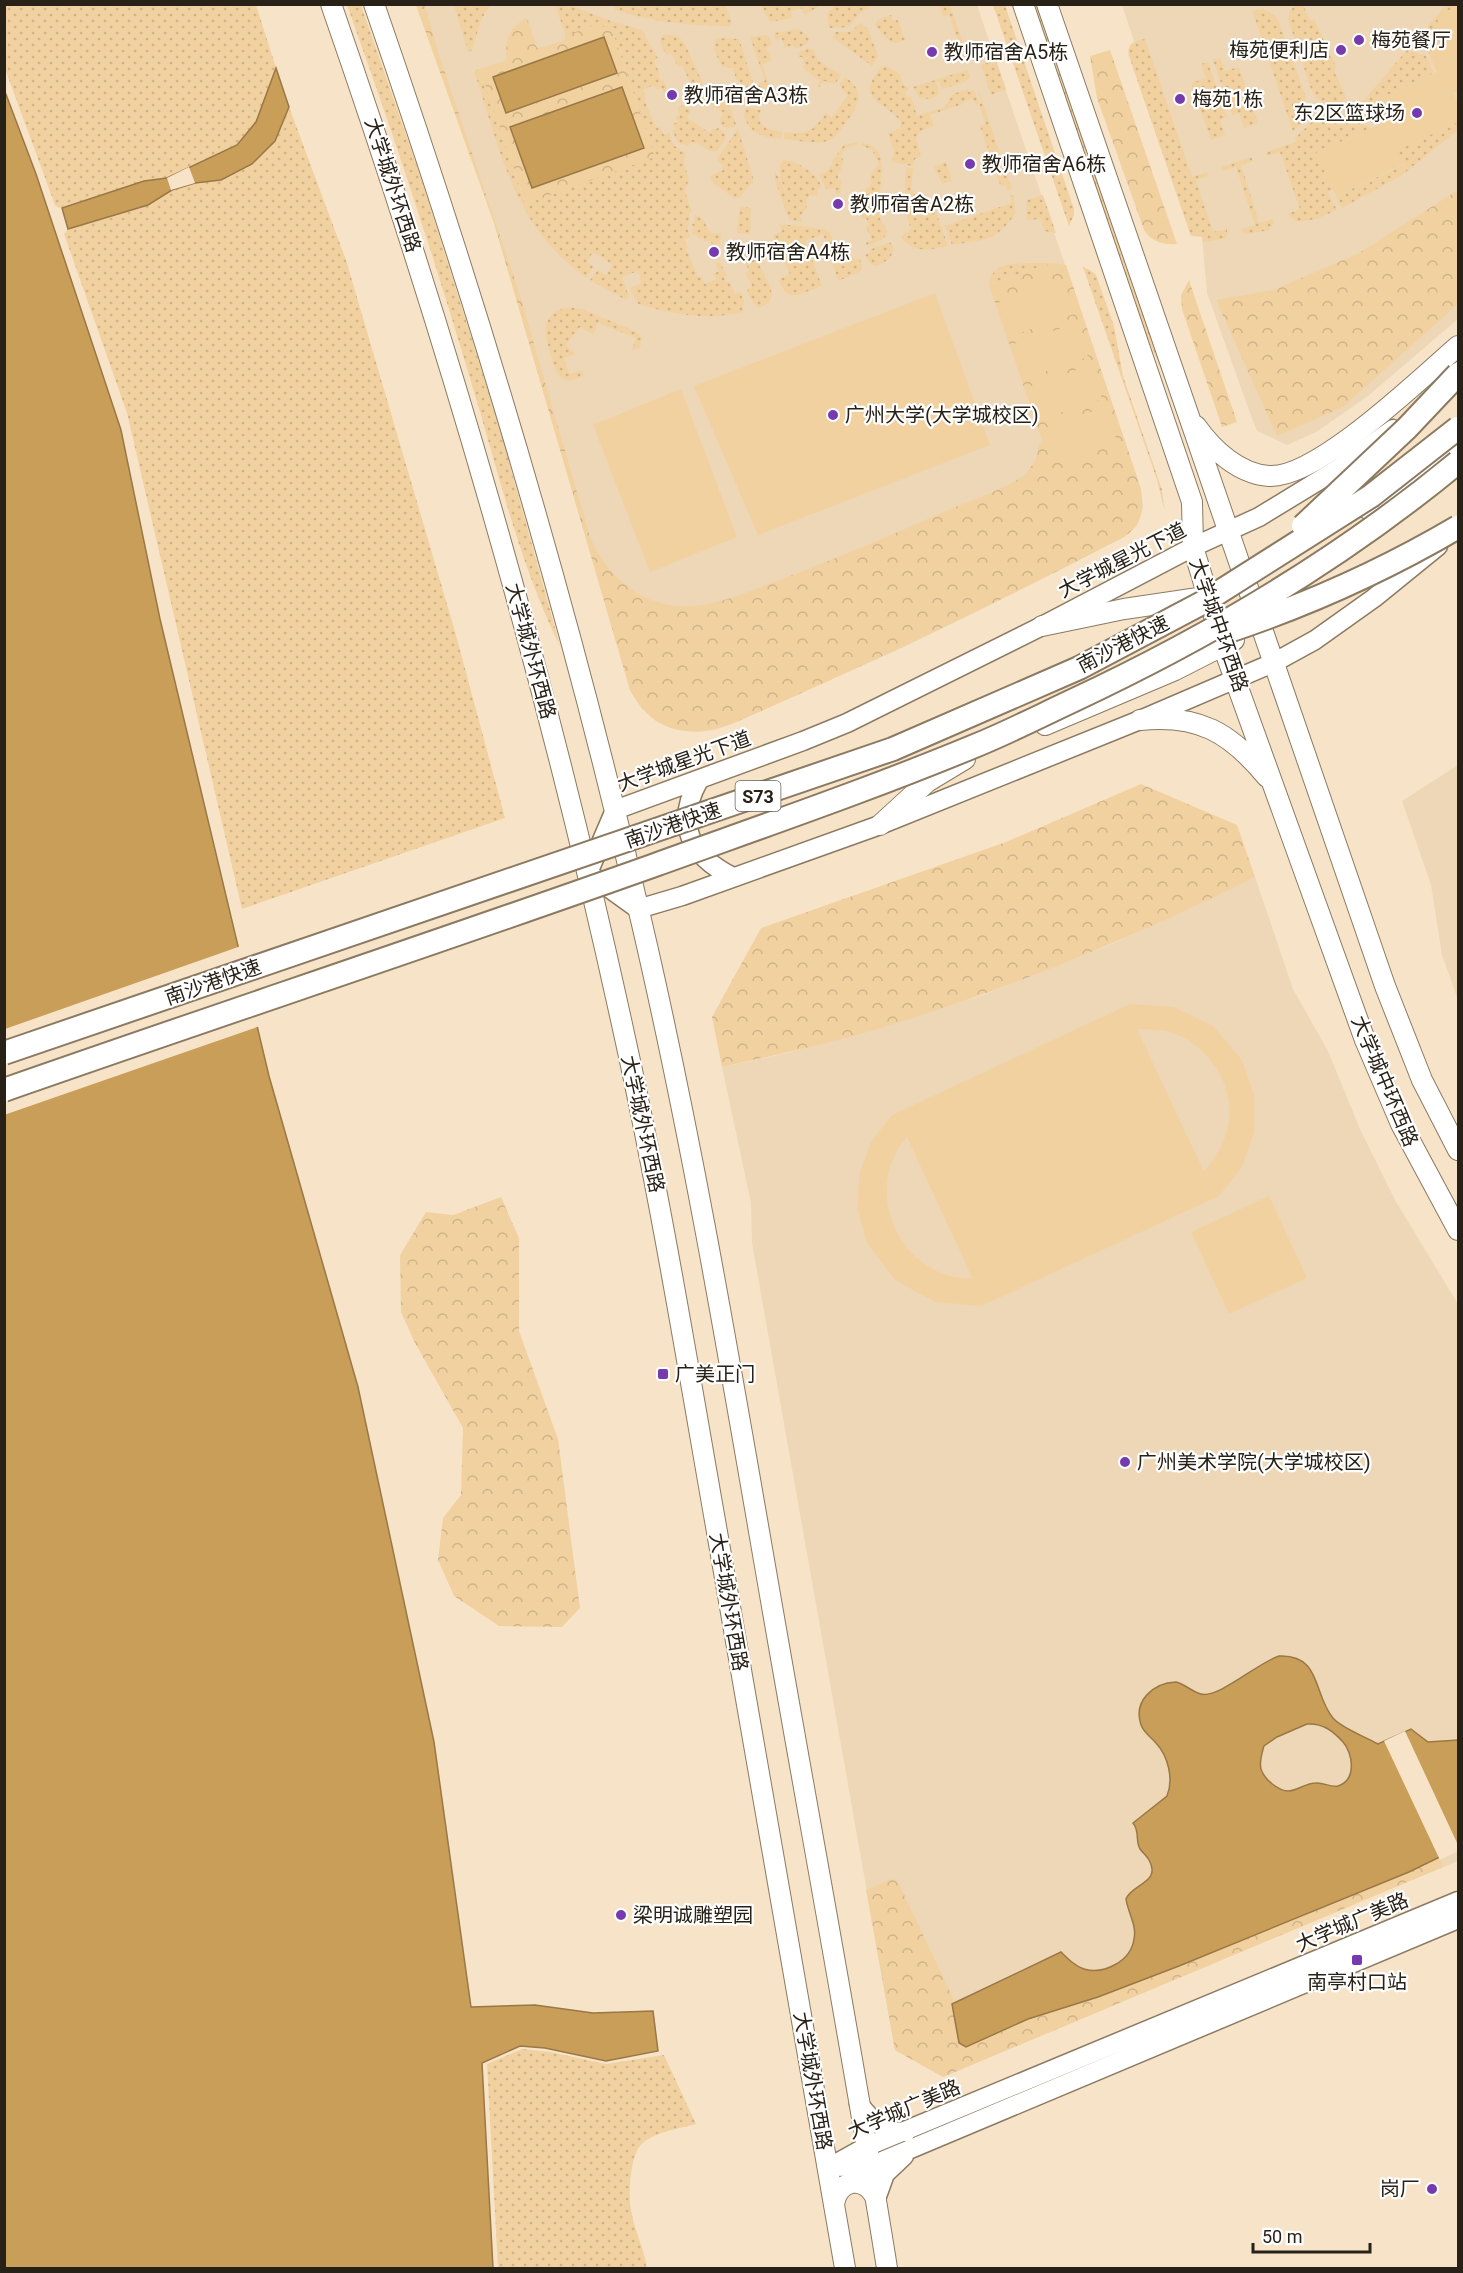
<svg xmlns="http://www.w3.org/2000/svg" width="1463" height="2273" viewBox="0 0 1463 2273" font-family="Roboto,'Noto Sans SC',sans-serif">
<defs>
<pattern id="grass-dots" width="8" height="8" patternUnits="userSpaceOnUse" patternTransform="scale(1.5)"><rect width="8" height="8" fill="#f1d1a0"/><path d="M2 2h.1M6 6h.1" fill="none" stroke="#cfb389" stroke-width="1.8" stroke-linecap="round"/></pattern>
<pattern id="forest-crowns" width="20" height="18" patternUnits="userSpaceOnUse" patternTransform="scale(1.5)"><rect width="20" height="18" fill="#f1d1a0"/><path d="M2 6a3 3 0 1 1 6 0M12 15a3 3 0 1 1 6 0" fill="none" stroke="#cfb389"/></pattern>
</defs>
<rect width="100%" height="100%" fill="#f7e4c8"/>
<path fill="#eed7b6" d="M 416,5 L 977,5 L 1140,486 L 1143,507 L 1137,526 L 1124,537 L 980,610 L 902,648 L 734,723 L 715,730 L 698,732 L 679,730 L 659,723 L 642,709 L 630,690 L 494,223 Z
M 1122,5 L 1458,5 L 1458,319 L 1368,396 L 1316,432 L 1287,445 L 1257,431 L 1250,413 L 1207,293 L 1202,237 L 1191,236 L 1129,56 L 1137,50 Z
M 1458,765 L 1458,1000 L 1442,955 L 1431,885 L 1402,801 Z
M 1255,877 L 1293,989 L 1328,1051 L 1360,1129 L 1395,1200 L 1458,1304 L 1458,1861 L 943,2077 L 895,2050 L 752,1243 L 751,1203 L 722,1067 L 787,1053 L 880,1028 L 983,995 L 1114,943 Z"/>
<path fill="url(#grass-dots)" d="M 5,4 L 256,5 L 276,68 L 256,122 L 237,144 L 167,178 L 144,181 L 59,208 L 55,205 L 5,69 Z
M 614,4 L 725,5 L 732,23 L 729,26 C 690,26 652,22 615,10 Z
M 835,4 L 868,5 L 869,8 L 860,13 L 849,27 L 829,28 L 827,14 Z
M 1296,4 L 1303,5 L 1310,21 L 1314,19 L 1336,67 L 1334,71 L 1346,97 L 1340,105 C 1326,106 1317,101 1311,89 L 1288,19 L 1290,11 Z
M 347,5 L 361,5 L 421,178 L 498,422 L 560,646 C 518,561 497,466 469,375 C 432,251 391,127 347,5 Z
M 454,5 L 490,5 L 481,20 L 472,50 L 468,52 Z
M 555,5 L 570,5 L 611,21 L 642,30 L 658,59 L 654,61 L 660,74 L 658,75 L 661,80 L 663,79 L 668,90 L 664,93 L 661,88 L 657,90 L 654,85 L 643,90 L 646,99 L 644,100 L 657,128 L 660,127 L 664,135 L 670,132 C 670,143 676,149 685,152 L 684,163 L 689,179 L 685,191 L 692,212 L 689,213 L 689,225 L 687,226 L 690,237 L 684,239 L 688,248 L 686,249 L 698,277 L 701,276 L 705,284 L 717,279 L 714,274 L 719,271 L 716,264 L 720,262 L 727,276 L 724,277 L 726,282 L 729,281 L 735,294 L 740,292 L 744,301 L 742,312 C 708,321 671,314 638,304 L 630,288 L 642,283 L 638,271 L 622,277 L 629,297 L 626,300 L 590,280 L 598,270 L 606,275 L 613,265 L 593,252 L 587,262 L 594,267 L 586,278 C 569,264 553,251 540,233 C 506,188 492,124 474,71 L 480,69 L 525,203 L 655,156 L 612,30 L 597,25 L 566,36 Z
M 761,5 L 821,5 L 804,15 L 802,8 L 791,11 L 792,18 L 770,22 Z
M 939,5 L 950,5 L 969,61 L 965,62 L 949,15 L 943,16 Z
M 993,5 L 1005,5 L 1074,209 L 1074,215 L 1069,226 Z
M 1033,5 L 1050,5 L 1168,384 L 1143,328 Z
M 1446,5 L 1458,5 L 1458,6 L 1437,17 L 1449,43 L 1428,52 L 1428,25 Z
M 1262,9 L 1271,13 L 1278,19 L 1306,98 L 1303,122 L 1293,131 L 1252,11 Z
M 891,15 L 893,21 L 898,20 L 905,40 L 896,43 L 889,41 L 875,26 L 877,20 Z
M 860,23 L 868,29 L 878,56 L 872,66 L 833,38 L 835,32 L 851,32 Z
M 798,29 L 807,35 L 809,40 L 807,44 L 795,49 L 793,45 L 785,48 L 781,38 L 776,40 L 774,36 L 775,33 Z
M 666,34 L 679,37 L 685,44 L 703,84 L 702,86 L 697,83 L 691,85 L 682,65 L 678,67 L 671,53 L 666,55 L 660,42 L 662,36 Z
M 768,35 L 772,45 L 766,48 L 772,60 L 762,65 C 770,88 772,85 763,106 L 746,104 L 743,93 L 747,87 L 736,79 L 733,68 L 722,67 C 718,57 710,48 717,38 L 739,39 L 754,86 L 765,81 L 750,37 Z
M 1145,39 L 1192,177 L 1207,172 L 1208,176 L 1196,180 L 1213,232 L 1227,229 L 1227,236 L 1223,239 L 1203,242 L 1202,236 L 1191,236 L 1129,56 C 1126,43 1135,41 1145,39 Z
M 808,48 L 813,49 L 818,60 L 841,75 L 835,84 L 824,81 L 820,87 L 817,85 L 820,81 L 805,70 L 803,66 L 805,64 L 802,57 L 799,57 L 797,53 Z
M 1407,50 L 1426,56 L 1434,73 L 1371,103 L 1380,124 L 1377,125 L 1350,111 L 1364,100 Z
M 1220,58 L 1225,71 L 1239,67 L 1258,123 L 1244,128 L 1239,113 L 1232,115 L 1213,60 Z
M 996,60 L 1006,89 L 991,95 L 981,65 Z
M 1208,62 L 1227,117 L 1220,120 L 1225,135 L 1211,140 L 1191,83 L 1206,78 L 1201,64 Z
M 884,65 L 899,73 L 904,85 L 908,87 L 909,90 L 905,92 L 907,97 L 911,96 L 917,116 L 945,107 L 953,94 L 968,89 L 969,92 L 974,90 L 979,104 L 981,103 L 978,89 L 1012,189 L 1008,191 L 1006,185 L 1001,187 L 980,126 L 986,124 L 979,104 L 976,105 L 974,101 L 971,99 L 962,102 L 963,104 L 930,115 L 934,126 C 913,133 914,135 921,156 L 915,159 L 913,166 L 892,162 L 894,150 L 888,133 L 900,129 L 901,122 C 886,101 850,99 884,65 Z
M 967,70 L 970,77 L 965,82 L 942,89 L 939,81 L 936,82 L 939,94 L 931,99 L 919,98 L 913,87 Z
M 845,77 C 868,92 857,108 844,125 C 839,132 836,139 827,141 C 815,145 797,140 784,139 L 785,132 C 809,135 812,132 826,113 L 832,117 L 848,95 L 841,89 L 842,87 L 839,85 Z
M 707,88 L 728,103 L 736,124 L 734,127 L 726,128 L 720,124 L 722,122 L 719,120 L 724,113 L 701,98 Z
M 683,105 L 691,111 L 687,118 L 710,133 L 714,128 L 716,130 L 718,127 L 725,133 L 726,139 L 717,151 C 707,154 701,142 691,142 L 688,146 L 679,143 L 672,131 L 675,129 L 673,124 L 678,122 L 675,117 L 680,115 L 677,108 Z
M 289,107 L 346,260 L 456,635 L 505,818 L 242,909 L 127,413 L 64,234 L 68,229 L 148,205 L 171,190 L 195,183 L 221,180 L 252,164 L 275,141 Z
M 746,107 L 761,110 C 754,126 769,130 782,132 L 781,139 C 763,137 752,135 744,117 Z
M 1322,112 L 1335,115 L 1343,114 L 1371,128 L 1316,153 L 1333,189 L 1328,192 L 1337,210 L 1316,219 L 1297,222 L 1287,214 L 1300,209 L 1280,152 L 1267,156 L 1266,152 L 1296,142 L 1295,138 Z
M 1458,122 L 1458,130 L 1402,175 L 1342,208 L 1336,196 L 1404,165 L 1397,150 Z
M 738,129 L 754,181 L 740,197 L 736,199 L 713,183 L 710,176 L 723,170 L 723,165 L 716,160 Z
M 857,142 L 857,145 L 847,147 L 840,156 L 843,159 L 842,171 L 839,171 L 838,179 L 841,179 L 840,194 L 836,193 L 836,189 L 826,189 L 819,174 L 826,172 L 834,163 L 832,161 L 844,145 Z
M 862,143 C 896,147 875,194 879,215 C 880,220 885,227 888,232 L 883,239 L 867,246 L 866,243 L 872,240 L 866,227 L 869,225 L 866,218 L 863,219 L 861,215 L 862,196 L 858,196 L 858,192 L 865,193 L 866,188 L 870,187 L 871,174 L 879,164 L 872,150 L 861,145 Z
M 1251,157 L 1253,161 L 1241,165 L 1259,223 L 1273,219 L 1274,222 L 1269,230 L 1248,234 L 1243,233 L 1241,229 L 1255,225 L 1236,167 L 1223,171 L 1221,167 Z
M 784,160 C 797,160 819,175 822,188 L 818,188 L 817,196 L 810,195 L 808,198 L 806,209 L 800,216 L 802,222 L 789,220 L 775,181 L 775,171 L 796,211 L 779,176 L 781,174 L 779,172 L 780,164 Z
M 946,162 L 952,181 L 942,184 L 934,167 Z
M 906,168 L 913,168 L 911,189 L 914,194 L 933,203 L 948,246 C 929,250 914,254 901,237 L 911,229 L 904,209 Z
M 1014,195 L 1015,214 C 995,243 984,239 952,245 L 945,226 L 1006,205 L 1012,202 L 1010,196 Z
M 1043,195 L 1056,233 L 1044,231 L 1041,219 L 1026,220 L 1027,200 Z
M 740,207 L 751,208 L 750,234 L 737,233 Z
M 694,214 L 703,219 L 710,233 L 721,234 L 720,243 L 713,246 L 710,240 L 705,242 L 703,237 L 698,239 L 696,234 L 693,235 L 691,230 L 694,229 L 692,224 L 695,223 Z
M 779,224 L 825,229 L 830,233 L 843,262 L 854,257 L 855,260 L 860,258 L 862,269 L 859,272 L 838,281 L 823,234 L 805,241 L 822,286 L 795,296 L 786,293 L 778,280 L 790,274 L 773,235 L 782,231 Z
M 890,242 L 894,248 L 890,259 L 876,266 L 870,264 L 865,255 L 870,253 L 869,250 Z
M 752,249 L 771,289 L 772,296 L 769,302 L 760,308 C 753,306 749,296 747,289 L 752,286 L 746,273 L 749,271 L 742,254 Z
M 1032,263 L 1052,263 L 988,285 C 993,262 1013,264 1032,263 Z
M 1083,267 L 1090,270 L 1096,275 L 1114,326 L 1123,376 L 1162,490 L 1165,512 L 1157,480 Z
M 570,307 L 585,310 L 636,332 L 642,338 L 640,348 L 632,350 L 636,338 L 598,323 L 593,335 L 580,327 L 566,345 L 576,354 L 564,358 L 569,374 L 581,371 L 584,375 C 579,377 572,382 566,380 C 556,376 554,365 551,356 C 544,333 539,313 570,307 Z
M 522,2049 L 550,2052 L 606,2064 L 664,2055 L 696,2124 C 678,2129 652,2132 640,2146 C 630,2158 628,2195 631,2210 C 634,2230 644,2248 647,2268 L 498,2268 L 487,2064 Z"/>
<path fill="url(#forest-crowns)" d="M 416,5 L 425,5 L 438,52 L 518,289 L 590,537 C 607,575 636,602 678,606 C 711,609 744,593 774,582 C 833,560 889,536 946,511 C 971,500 1003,490 1025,475 L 1036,460 L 1039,444 L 1043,443 L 989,285 L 1052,263 L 1066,265 L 1140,486 C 1145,507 1143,524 1124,537 C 996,604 866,665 734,723 C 691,739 653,734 630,690 L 494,223 Z
M 527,18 L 537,48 L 543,46 L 544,47 L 565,40 L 565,36 L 597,24 L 612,30 L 655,157 L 526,204 L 480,69 L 507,60 C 504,41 509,27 527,18 Z
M 1110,50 L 1177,244 C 1163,245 1152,242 1144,230 L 1097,98 L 1090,56 Z
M 1458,190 L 1458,304 L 1343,407 L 1277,436 L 1216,300 L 1274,290 L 1359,253 Z
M 1189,280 L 1237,422 L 1222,427 L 1182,309 L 1181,295 Z
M 1141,784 L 1237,825 L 1255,877 C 1134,937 1010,989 881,1028 C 829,1044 775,1055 722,1067 L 712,1017 L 761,928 L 1006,842 Z
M 501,1197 L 519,1238 L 519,1331 L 558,1439 L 580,1608 L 562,1627 L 499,1626 L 454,1596 L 438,1560 L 443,1518 L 461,1495 L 463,1428 L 415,1343 L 401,1312 L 400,1255 L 426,1212 L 453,1215 Z
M 1439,1857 L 1443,1867 L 943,2077 L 895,2050 L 866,1890 L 891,1879 L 898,1882 L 955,2002 L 952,2004 L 959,2043 L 966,2047 L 1028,2019 L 1098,1997 L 1179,1966 Z"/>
<path fill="#f1d1a0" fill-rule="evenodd" d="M 1458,6 L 1458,91 L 1453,93 L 1458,104 L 1458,122 L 1398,150 L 1404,164 L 1336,196 L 1316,153 L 1380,124 L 1371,103 L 1437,72 L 1428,52 L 1448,43 L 1436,17 Z
M 1062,280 L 1074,314 L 1011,336 L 999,302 Z
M 935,293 L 990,445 L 758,535 L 694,386 Z
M 1077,323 L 1088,357 L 1025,378 L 1014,344 Z
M 1091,365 L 1102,399 L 1039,420 L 1028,387 Z
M 681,389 L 737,537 L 650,572 L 593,425 Z
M 1105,407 L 1117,441 L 1054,463 L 1042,429 Z
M 1130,1004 L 1174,1007 L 1213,1026 L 1242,1060 L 1254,1095 L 1254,1132 L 1242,1167 L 1219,1196 L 981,1306 L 935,1302 L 895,1280 L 867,1243 L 858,1210 L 859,1175 L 871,1142 L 892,1115 ZM 1137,1029 C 1147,1030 1160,1029 1170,1032 C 1208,1043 1237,1088 1228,1127 C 1224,1145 1215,1158 1204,1172 ZM 907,1137 L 973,1279 C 963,1278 950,1277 941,1273 C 888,1251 868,1180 907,1137 Z
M 1269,1196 L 1307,1278 L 1229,1314 L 1191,1232 Z"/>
<path fill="#c99e59" stroke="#997845" stroke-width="1.5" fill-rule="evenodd" d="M 604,37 L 617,73 L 506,113 L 493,77 Z
M 276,68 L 289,107 L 275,141 L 252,164 L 221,180 L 195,183 L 172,190 L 148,205 L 68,229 L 62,208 L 144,181 L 167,178 L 237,145 L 256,122 Z
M 622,87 L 644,148 L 532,188 L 510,127 Z
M 4,89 L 36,174 L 121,430 L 160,619 L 269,1076 L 358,1387 L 434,1742 L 471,2007 L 535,2005 L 593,2013 L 653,2011 L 658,2051 L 606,2061 L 545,2048 L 520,2046 L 482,2063 L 493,2268 L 5,2268 Z
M 1279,1656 C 1322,1654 1313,1695 1333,1718 C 1341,1728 1366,1737 1378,1744 L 1411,1729 L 1428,1742 L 1458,1740 L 1458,1848 L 1409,1872 L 1179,1966 L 1098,1997 L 1028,2019 L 966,2047 L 959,2043 L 952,2004 L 1061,1952 C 1068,1959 1075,1966 1084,1969 C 1104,1975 1131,1961 1134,1939 C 1137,1925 1128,1913 1126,1899 C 1131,1884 1162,1883 1149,1860 C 1147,1856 1143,1853 1140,1849 C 1135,1840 1140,1831 1133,1823 L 1167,1796 C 1174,1779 1168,1756 1156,1743 C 1151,1737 1144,1733 1141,1725 C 1133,1701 1153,1683 1176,1682 C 1185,1684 1192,1692 1201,1694 C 1218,1699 1259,1662 1279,1656 ZM 1307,1724 C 1323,1723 1333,1731 1343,1742 C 1353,1753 1357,1780 1338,1786 C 1331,1788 1323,1782 1316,1783 C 1306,1783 1298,1790 1289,1791 C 1278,1791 1264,1779 1261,1769 C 1259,1761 1262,1753 1264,1746 L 1277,1737 Z"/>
<path fill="#f7e4c8" d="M 189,167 L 195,183 L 171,190 L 167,178 Z
M 241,946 L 260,1026 L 4,1115 L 5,1029 Z
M 1405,1731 L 1458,1845 L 1458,1851 L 1440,1860 L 1384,1741 Z"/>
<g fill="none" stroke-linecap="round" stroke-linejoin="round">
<defs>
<path id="secondary" d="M 1393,429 L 1336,470 L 1259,517 L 1193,547 L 1042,626 L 847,723 L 803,741 L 615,810 L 588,873 L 638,909 L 682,896 L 880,825 L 1140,720 L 1273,663 L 1315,640 L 1374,598 L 1438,546
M 699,780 C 674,824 690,856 733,877
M 859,2104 C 871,2120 884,2133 906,2132
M 833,2167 L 870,2166 L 1458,1919
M 828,2168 L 866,2147 L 1458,1901
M 876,2199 L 885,2174 L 904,2156"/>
<path id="primary" d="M 331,4 C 449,343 549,687 625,1038 C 661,1201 688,1367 717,1532 C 760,1777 802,2023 845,2268
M 374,4 C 479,307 570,612 642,924 C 695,1152 733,1382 773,1612 C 811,1831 852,2049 887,2268
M 1023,4 L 1192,502 L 1193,547 L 1223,646 L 1365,1040 L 1401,1124 L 1458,1230
M 1047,4 L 1385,986 L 1422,1080 L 1458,1150
M 1196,426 C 1213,450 1239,474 1269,476 C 1317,479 1421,378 1458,346
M 1368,509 L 1391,495 L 1458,444
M 1042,626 L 1124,609 L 1205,597
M 1140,720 C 1198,714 1230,732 1267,777
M 1045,725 L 1175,670 L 1234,640
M 880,825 L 927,782 L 965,759
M 834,2206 C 836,2179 866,2174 876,2199"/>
</defs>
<use href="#secondary" stroke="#8b7a61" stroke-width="21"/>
<use href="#primary" stroke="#8b7a61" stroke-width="22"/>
<use href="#secondary" stroke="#fff" stroke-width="18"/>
<use href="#primary" stroke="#fff" stroke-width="20"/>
<defs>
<path id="motorway-bridge" d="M 1303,526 L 1407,428 L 1458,374
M 1226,632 C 1307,605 1385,570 1458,527
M 4,1053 L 893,749 L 1079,668 L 1202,603 L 1371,496 L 1458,428
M 4,1090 C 221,1014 439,942 655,865 C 763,826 871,789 977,745 C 1009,732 1040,716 1072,701 C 1209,637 1341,559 1458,462"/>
</defs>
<use href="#motorway-bridge" stroke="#8b7a61" stroke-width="26" stroke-linecap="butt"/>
<use href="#motorway-bridge" stroke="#fff" stroke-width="22"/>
</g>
<g fill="#763aaf" stroke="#fff" stroke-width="2">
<circle cx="1359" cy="40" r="6"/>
<circle cx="1341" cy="50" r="6"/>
<circle cx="932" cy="52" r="6"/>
<circle cx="672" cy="95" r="6"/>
<circle cx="1180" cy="99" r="6"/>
<circle cx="1417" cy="113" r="6"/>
<circle cx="970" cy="164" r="6"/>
<circle cx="838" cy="204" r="6"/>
<circle cx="714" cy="252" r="6"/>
<circle cx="833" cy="415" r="6"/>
<rect x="657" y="1368" width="12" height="12" rx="3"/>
<circle cx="1125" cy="1462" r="6"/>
<circle cx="621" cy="1915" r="6"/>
<rect x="1351" y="1954" width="12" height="12" rx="3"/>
<circle cx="1432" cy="2189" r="6"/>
</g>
<g text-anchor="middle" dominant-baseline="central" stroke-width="4.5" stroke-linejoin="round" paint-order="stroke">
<rect fill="#fff" stroke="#68645d" stroke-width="1.5" x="735.5" y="781" width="45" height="30" rx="4.5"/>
<g font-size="18" font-weight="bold" fill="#282117">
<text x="758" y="796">S73</text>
</g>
<g font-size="20" fill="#282117" stroke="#fff" text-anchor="start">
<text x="1371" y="40">梅苑餐厅</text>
<text x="1329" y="50" text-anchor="end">梅苑便利店</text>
<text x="944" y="52">教师宿舍A5栋</text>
<text x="684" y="95">教师宿舍A3栋</text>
<text x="1192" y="99">梅苑1栋</text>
<text x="1405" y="113" text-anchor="end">东2区篮球场</text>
<text x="982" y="164">教师宿舍A6栋</text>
<text x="850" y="204">教师宿舍A2栋</text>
<text x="726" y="252">教师宿舍A4栋</text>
<text x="845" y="415">广州大学(大学城校区)</text>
<text x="675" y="1374">广美正门</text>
<text x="1137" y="1462">广州美术学院(大学城校区)</text>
<text x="633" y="1915">梁明诚雕塑园</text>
<text x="1357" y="1982" text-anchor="middle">南亭村口站</text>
<text x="1420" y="2189" text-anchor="end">岗厂</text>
</g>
<g font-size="20" fill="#282117" stroke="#fff">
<text transform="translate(393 185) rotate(72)">大学城外环西路</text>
<text transform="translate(1122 560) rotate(-27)">大学城星光下道</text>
<text transform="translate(1219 625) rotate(71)">大学城中环西路</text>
<text transform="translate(1123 644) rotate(-27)">南沙港快速</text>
<text transform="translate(531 651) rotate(75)">大学城外环西路</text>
<text transform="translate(684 761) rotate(-20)">大学城星光下道</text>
<text transform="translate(673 825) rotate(-19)">南沙港快速</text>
<text transform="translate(213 982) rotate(-19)">南沙港快速</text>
<text transform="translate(1385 1081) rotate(67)">大学城中环西路</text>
<text transform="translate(643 1124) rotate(78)">大学城外环西路</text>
<text transform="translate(729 1602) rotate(80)">大学城外环西路</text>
<text transform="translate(1352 1922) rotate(-23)">大学城广美路</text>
<text transform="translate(813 2081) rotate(80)">大学城外环西路</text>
<text transform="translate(904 2109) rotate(-23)">大学城广美路</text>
</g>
</g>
<rect width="1463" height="2273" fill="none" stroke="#282117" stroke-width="12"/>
<path d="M1253 2243v9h117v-9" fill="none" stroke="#282117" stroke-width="3"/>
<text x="1262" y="2243" font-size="18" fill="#282117" stroke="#ffffff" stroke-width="4.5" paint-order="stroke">50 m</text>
</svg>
